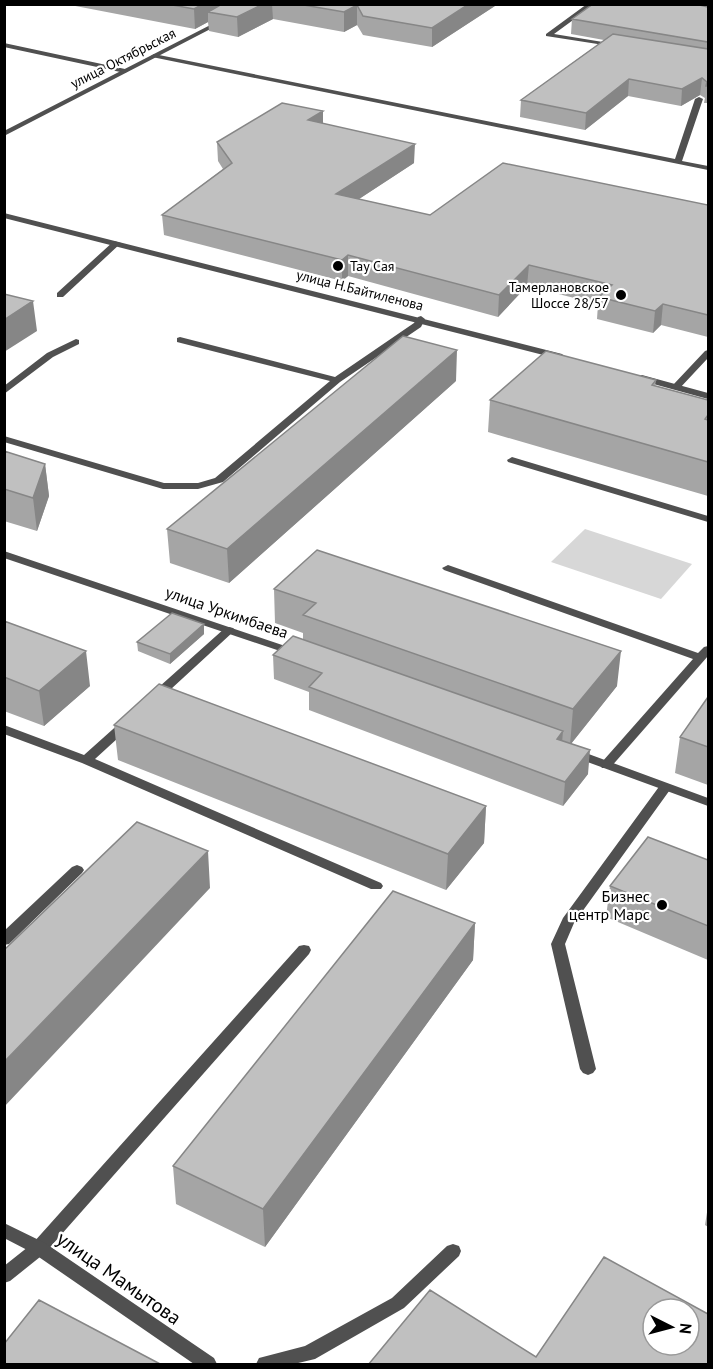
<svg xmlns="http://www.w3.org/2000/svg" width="713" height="1369" viewBox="0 0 713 1369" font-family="'PT Sans',sans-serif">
<rect width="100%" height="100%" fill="#fff"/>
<path fill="#d7d7d7" d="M 585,529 L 692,564 L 661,599 L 551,562 Z"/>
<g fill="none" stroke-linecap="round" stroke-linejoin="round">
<path fill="#505050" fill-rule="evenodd" d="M 587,4 L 595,4 L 554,34 L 615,44 L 617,45 L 617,47 L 546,36 L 546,34 Z
M 4,43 L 125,69 L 128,71 L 125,73 L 4,47 Z
M 154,54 L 675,159 L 695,99 L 699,97 L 703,99 L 682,161 L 708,166 L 708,170 L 152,57 L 151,56 Z
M 114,241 L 121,243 L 63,297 L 57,297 L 57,293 Z
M 421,316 L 425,319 L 421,327 L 340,382 L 223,482 L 198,489 L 163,489 L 4,442 L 4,436 L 164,483 L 198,483 L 215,478 L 330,381 L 177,342 L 177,338 L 180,337 L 335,377 L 414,323 L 418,317 Z
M 76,339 L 79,340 L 79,344 L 53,357 L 4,394 L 4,386 L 47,353 Z
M 708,350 L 708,358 L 679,389 L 673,389 L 673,385 L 705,351 Z
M 512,457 L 708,516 L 708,522 L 508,462 L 507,460 Z
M 448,565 L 698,653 L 704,647 L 708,646 L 708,656 L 610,768 L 602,768 L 600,765 L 602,762 L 693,659 L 444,570 L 442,568 Z
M 229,627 L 233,628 L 235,630 L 233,632 L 158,701 L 150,701 L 148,698 L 150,695 L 225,628 Z
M 126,720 L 132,724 L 130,727 L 95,759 L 381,883 L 383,886 L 381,889 L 371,889 L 82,763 L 4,734 L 4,725 L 84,755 L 122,721 Z
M 666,783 L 672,787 L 574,923 L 565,944 L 596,1069 L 593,1073 L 588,1075 L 583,1073 L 580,1069 L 551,944 L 563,918 L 661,784 Z
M 77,865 L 82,867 L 84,870 L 82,873 L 9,944 L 4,945 L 4,931 L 72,867 Z
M 304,945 L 309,946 L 311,950 L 309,954 L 45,1253 L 10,1281 L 4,1283 L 4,1266 L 33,1243 L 299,946 Z
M 453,1244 L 459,1246 L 461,1251 L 459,1256 L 404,1308 L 315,1359 L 294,1364 L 256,1364 L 259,1358 L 305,1346 L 392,1298 L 447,1246 Z"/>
<path fill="#505050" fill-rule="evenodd" d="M 222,19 L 224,20 L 224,22 L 4,136 L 4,131 Z
M 4,213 L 562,354 L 564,356 L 559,359 L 4,218 Z
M 642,375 L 708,393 L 708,399 L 639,380 L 639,376 Z
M 4,551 L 300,651 L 302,653 L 300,655 L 292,655 L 4,558 Z
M 575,749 L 708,798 L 708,806 L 571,756 L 569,753 L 571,750 Z
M 4,1223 L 45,1243 L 214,1358 L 217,1364 L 194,1364 L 33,1253 L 4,1238 Z"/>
</g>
<path fill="#a5a5a5" d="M 65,4 L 498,4 L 432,47 L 363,35 L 357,25 L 344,32 L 273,19 L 238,37 L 209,31 L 208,22 L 195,29 Z
M 593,4 L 708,4 L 708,103 L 704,103 L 705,98 L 700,95 L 681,106 L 628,96 L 585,130 L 520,117 L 521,100 L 604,40 L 571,34 L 572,19 Z
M 323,123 L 414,163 L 359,199 L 430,215 L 708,205 L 708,337 L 661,325 L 653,333 L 597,319 L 598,304 L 527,286 L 498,317 L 348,276 L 342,281 L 164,235 L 162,215 L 223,169 L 218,161 L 217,142 Z
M 656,380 L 655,386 L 708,400 L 708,496 L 488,432 L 490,400 Z
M 456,381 L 229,583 L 170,563 L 167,529 Z
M 4,451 L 45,464 L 49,496 L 37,531 L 4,521 Z
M 274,589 L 617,686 L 571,744 L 588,774 L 563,806 L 309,710 L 309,692 L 274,679 L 273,655 L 303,640 L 303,633 L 275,623 Z
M 4,621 L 90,686 L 44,726 L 4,711 Z
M 204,624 L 204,634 L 170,664 L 138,651 L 137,642 Z
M 708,697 L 708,785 L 675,773 L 680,737 Z
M 114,725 L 486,806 L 484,843 L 446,890 L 118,760 Z
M 708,860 L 708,960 L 606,917 L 610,886 Z
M 475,923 L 473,960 L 265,1247 L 176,1204 L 173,1166 Z
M 708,1206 L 708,1227 L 705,1225 Z"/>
<path fill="#868686" d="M 203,4 L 222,4 L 208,12 L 208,22 L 195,29 L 194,9 Z
M 263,4 L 272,4 L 273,19 L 238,37 L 237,17 Z
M 469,4 L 498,4 L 432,47 L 432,28 Z
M 357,5 L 357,25 L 344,32 L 344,12 Z
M 702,78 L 700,95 L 681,106 L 682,89 Z
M 629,79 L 628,96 L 585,130 L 586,113 Z
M 323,111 L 323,130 L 308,120 Z
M 415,144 L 414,163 L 336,214 L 336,194 Z
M 348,255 L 348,276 L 342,281 L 342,260 Z
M 529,265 L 527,286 L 498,317 L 499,295 Z
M 33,301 L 37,331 L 4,352 L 4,320 Z
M 663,304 L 661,325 L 653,333 L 655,311 Z
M 457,350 L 456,381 L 229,583 L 227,549 Z
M 45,464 L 49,496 L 37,531 L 33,498 Z
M 204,624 L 204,634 L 170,664 L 170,654 Z
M 86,651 L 90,686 L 44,726 L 39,691 Z
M 621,651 L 617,686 L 570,745 L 573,709 Z
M 563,731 L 561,755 L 557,739 Z
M 590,750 L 588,774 L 563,806 L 565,782 Z
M 486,806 L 484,843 L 446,890 L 448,854 Z
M 208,851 L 210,888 L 4,1107 L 4,1062 Z
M 475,923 L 473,960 L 265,1247 L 263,1209 Z"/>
<path fill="#c0c0c0" stroke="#868686" stroke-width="1.5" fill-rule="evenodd" d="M 167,4 L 203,4 L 194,9 Z
M 222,4 L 263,4 L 237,17 L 208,12 Z
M 298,4 L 469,4 L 432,28 L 363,16 L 357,5 L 344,12 Z
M 593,4 L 695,4 L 708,7 L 708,42 L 572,19 Z
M 613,34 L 708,49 L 708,86 L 706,86 L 707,82 L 702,78 L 682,89 L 629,79 L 586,113 L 521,100 Z
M 282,103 L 323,111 L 308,120 L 415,144 L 336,194 L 430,215 L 503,163 L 708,205 L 708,315 L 663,304 L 655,311 L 599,297 L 612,285 L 529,265 L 499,295 L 348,255 L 342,260 L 162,215 L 232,163 L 217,142 Z
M 4,294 L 33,301 L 4,320 Z
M 403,336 L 457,350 L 227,549 L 167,529 Z
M 546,351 L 656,380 L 652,385 L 708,400 L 708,415 L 705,419 L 708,420 L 708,462 L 490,400 Z
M 4,451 L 45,464 L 33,498 L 4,489 Z
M 317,550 L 621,651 L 573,709 L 303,615 L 316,603 L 274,589 Z
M 172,613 L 204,624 L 170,654 L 137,642 Z
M 4,621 L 86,651 L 39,691 L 4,677 Z
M 293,636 L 563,731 L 557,739 L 590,750 L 565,782 L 309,687 L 322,673 L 273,655 Z
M 159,684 L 486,806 L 448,854 L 114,725 Z
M 708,697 L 708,747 L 680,737 Z
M 137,822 L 208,851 L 4,1062 L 4,950 Z
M 648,837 L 708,860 L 708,926 L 610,886 Z
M 393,891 L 475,923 L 263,1209 L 173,1166 Z
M 604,1257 L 708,1314 L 708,1365 L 368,1365 L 430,1290 L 536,1357 ZM 653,1309 L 689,1309 L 689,1345 L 653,1345 Z
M 39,1300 L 162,1365 L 4,1365 L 4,1344 Z"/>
<g fill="#000" stroke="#fff" stroke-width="2">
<circle cx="338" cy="266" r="6"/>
<circle cx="621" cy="295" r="6"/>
<circle cx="662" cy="905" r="6"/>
</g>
<g text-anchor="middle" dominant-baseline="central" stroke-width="4.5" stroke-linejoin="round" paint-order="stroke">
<g font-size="14" fill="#000" stroke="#fff">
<text transform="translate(123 58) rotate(-27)">улица Октябрьская</text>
<text transform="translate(360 290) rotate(14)">улица Н.Байтиленова</text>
</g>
<g font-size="14" fill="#000" stroke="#fff" text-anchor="start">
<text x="350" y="266">Тау Сая</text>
<text x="609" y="287" text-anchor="end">Тамерлановское<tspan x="609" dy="16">Шоссе 28/57</tspan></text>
</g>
<g font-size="16" fill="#000" stroke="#fff">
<text transform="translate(227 612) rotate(19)">улица Уркимбаева</text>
</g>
<g font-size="16" fill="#000" stroke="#fff" text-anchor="end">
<text x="650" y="896">Бизнес<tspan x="650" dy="18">центр Марс</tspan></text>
</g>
<g font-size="20" fill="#000" stroke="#fff">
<text transform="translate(119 1278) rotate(35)">улица Мамытова</text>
</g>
</g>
<rect width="713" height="1369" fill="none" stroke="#000000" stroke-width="12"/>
<g transform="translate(671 1327) rotate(96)"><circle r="28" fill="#ffffff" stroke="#999999" stroke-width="1.5"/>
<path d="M0-4.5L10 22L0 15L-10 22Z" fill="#000000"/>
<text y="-9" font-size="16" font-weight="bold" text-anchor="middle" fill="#000000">N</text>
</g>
</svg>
